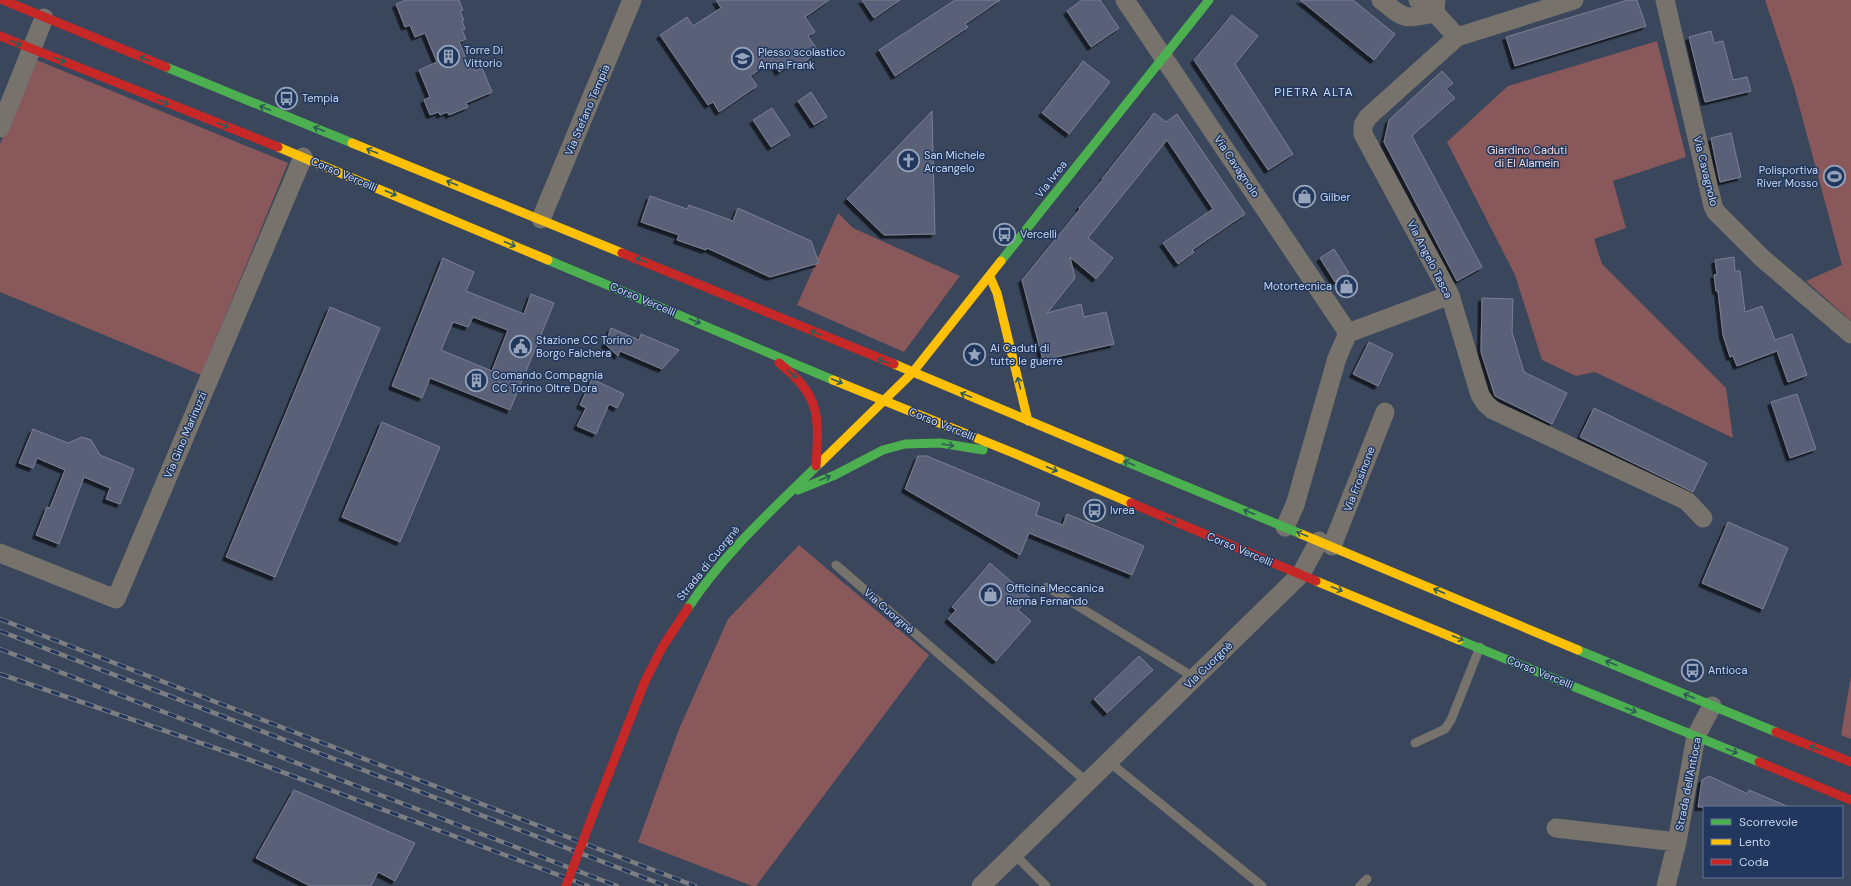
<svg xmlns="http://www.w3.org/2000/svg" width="1851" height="886" viewBox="0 0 1851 886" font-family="'DM Sans',sans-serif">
<defs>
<filter id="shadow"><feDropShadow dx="-3.5" dy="3.5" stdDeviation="0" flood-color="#0009"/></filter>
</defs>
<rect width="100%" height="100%" fill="#3a465b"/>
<path fill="#89585a" d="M 1765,0 L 1851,0 L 1851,321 L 1806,281 L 1842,265 L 1794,87 Z
M 1657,41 L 1686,157 L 1613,181 L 1626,228 L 1594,239 L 1602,264 L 1726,388 L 1733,438 L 1595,372 L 1576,376 L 1542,360 L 1515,275 L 1447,142 L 1508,86 Z
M 34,59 L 288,163 L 201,375 L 0,292 L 0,144 Z
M 838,213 L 853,228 L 960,276 L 904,352 L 797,305 Z
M 799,545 L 929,655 L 756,886 L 752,886 L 638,842 L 679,729 L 728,619 Z
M 1851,676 L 1851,739 L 1841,735 Z"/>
<path fill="#5a6078" stroke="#7a8094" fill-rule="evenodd" filter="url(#shadow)" d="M 406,0 L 459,0 L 463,10 L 460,11 L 464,20 L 462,21 L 465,29 L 462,30 L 466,39 L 459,42 L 470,68 L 473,67 L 475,71 L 482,68 L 492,92 L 466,103 L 468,107 L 449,115 L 447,112 L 440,115 L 439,112 L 430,115 L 424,100 L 430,97 L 419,70 L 437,62 L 425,33 L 415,37 L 410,25 L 405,27 L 396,4 Z
M 716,0 L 829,0 L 805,17 L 815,32 L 808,36 L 819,52 L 798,66 L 795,62 L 779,72 L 772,61 L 750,76 L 757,86 L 719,112 L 713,102 L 708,105 L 660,35 L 687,17 L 693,26 L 721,8 Z
M 862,0 L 900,0 L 874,18 Z
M 955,0 L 1000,0 L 965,24 L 968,27 L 895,76 L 879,50 Z
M 1082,0 L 1100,0 L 1119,28 L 1091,47 L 1067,11 Z
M 1300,0 L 1353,0 L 1395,34 L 1374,60 Z
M 1628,0 L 1637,0 L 1646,26 L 1515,66 L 1506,37 Z
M 1232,15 L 1258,36 L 1235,64 L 1293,154 L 1268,170 L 1194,60 Z
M 1711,31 L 1714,43 L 1723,41 L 1733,80 L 1747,77 L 1751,91 L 1705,102 L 1689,37 Z
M 1083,61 L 1110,82 L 1069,134 L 1042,113 Z
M 1442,71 L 1453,83 L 1446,89 L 1455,98 L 1412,136 L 1482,267 L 1457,281 L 1384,142 L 1389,120 Z
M 811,92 L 827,117 L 814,125 L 798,101 Z
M 772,108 L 790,135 L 771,147 L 753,120 Z
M 932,111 L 935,234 L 884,235 L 847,199 Z
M 1154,113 L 1166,122 L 1177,114 L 1245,214 L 1192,250 L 1194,252 L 1178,264 L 1163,243 L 1213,209 L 1167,140 L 1088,238 L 1113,258 L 1096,279 L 1070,257 L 1075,278 L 1047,313 L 1081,304 L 1084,317 L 1106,312 L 1114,344 L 1043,360 L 1022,280 L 1080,209 L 1079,208 L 1103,179 L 1102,179 Z
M 1731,133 L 1741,177 L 1720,182 L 1711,138 Z
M 650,196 L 687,209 L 689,205 L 733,221 L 738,208 L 811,241 L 819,263 L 770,277 L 707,248 L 706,250 L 677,240 L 679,235 L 641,222 Z
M 1334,249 L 1349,273 L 1335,282 L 1320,258 Z
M 1734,257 L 1735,271 L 1740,271 L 1745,312 L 1762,306 L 1775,340 L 1792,334 L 1807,375 L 1788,382 L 1777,351 L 1737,366 L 1733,356 L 1730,357 L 1723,335 L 1718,291 L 1716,291 L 1714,275 L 1717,274 L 1715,260 Z
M 443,258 L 474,272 L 466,291 L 524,314 L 531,294 L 554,303 L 510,410 L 430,378 L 422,398 L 392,386 ZM 473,317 L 508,330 L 492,371 L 441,350 L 453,322 L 468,327 Z
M 1482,298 L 1513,299 L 1512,332 L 1524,372 L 1567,393 L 1552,424 L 1495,396 L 1481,352 Z
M 330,307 L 380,328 L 275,577 L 226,557 Z
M 611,328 L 639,340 L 641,334 L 679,350 L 662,369 L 620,351 L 618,356 L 605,344 Z
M 1369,342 L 1393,354 L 1378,386 L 1353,374 Z
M 592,379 L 624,394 L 617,408 L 609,404 L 596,434 L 577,426 L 586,408 L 580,405 Z
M 1797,394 L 1816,449 L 1790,458 L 1771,402 Z
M 1594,408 L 1707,463 L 1693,492 L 1580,437 Z
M 382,422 L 440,447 L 400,542 L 342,517 Z
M 33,429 L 68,443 L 82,437 L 91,440 L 100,455 L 134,469 L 120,504 L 106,499 L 110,488 L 84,477 L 59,544 L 36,535 L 47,507 L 50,508 L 65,470 L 37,458 L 33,468 L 19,463 Z
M 918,456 L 927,456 L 1040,503 L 1036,515 L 1063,525 L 1067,514 L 1144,546 L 1132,575 L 1029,533 L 1020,555 L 905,489 Z
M 1728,522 L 1788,548 L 1763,609 L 1702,583 Z
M 990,563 L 1029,597 L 1018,610 L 1031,621 L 996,661 L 948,619 L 956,610 L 952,607 Z
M 1139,656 L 1153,670 L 1107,713 L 1094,699 Z
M 1709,776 L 1748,794 L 1749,790 L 1789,807 L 1698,807 L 1702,780 Z
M 294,790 L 415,843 L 395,881 L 378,872 L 371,886 L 310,886 L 256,858 Z"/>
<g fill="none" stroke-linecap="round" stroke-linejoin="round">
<path stroke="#77736c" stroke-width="9" d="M 836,565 L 1087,782
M 1047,587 L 1195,678
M 1415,743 L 1445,729 L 1451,720 L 1480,647
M 1108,761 L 1262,886
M 1014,854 L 1046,886
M 1360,886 L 1367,879"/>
<path stroke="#77736c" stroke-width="19" d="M 1125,0 L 1348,333 L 1337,358 L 1295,505 L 1285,527
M 1381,0 C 1406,20 1403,19 1435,13 L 1436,0
M 1418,0 L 1435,13 L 1457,37
M 1574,0 L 1457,37 L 1368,117 L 1363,125 L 1363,134 L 1450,295 L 1480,395 L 1486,404 L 1493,410 L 1687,501 L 1703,518
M 1665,0 L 1713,206 L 1716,212 L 1762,258 L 1851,334
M 0,128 L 44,18
M 541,219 L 632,0
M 1348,333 L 1450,295
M 1332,546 L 1385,412
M 0,553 L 116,599 L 303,157
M 1556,828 L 1677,842
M 981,886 L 1301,574 L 1319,541
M 1666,886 L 1677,842 L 1696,736 L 1712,706"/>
<path stroke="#4caf50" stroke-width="9" d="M 166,67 L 352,143
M 548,260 L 833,380
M 1001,261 L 1209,0
M 1120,459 L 1301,534
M 798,490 L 835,475 L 883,450 L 905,444 L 940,443 L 983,450
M 688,608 C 724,553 773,509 820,463
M 1459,640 L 1759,762
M 1578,650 L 1776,732"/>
<path stroke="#ffc107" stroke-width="9" d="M 352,143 L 622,253
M 278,147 L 548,260
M 990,277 L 997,293 L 1028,421
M 894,364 L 1120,459
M 833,380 L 1016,454 L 1131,503
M 820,463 L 913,372 L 1001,261
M 1301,534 L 1578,650
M 1316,581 L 1459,640"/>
<path stroke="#c62828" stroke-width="9" d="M 3,0 L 166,67
M 0,36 L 278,147
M 622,253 L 894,364
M 779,363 C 821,396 819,416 816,466
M 1131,503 L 1316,581
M 1776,732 L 1851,762
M 1759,762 L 1851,800
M 592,817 L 645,681 L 663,646 L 688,608"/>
<defs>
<path id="rail" d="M 0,619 L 695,886
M 0,631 L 666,886
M 0,649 L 617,886
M 0,674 L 250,760 L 588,886"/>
</defs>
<use href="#rail" stroke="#7c7e81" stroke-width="4.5"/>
<use href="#rail" stroke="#22375d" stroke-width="3" stroke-dasharray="9" stroke-linecap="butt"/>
<path stroke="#c62828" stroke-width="9" d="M 566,886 L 592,817"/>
</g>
<defs><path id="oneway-shaft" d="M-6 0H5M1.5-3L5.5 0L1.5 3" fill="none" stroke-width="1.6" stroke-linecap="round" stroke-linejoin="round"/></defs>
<g stroke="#2f5b59">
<use href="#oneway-shaft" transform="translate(16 43) rotate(23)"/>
<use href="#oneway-shaft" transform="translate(145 59) rotate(-158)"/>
<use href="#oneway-shaft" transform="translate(60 60) rotate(21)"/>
<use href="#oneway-shaft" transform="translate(163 102) rotate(21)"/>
<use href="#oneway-shaft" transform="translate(265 108) rotate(-158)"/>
<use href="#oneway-shaft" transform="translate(223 125) rotate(22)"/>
<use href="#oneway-shaft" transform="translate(319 129) rotate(-158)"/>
<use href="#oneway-shaft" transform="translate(372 151) rotate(-158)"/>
<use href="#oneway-shaft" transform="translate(452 183) rotate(-158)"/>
<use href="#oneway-shaft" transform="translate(391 193) rotate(23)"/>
<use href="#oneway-shaft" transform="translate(510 244) rotate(23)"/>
<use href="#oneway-shaft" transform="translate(641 260) rotate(-158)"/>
<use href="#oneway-shaft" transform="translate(695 321) rotate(23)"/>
<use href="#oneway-shaft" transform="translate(816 333) rotate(-158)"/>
<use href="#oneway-shaft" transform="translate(883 361) rotate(-159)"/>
<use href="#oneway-shaft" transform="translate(792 374) rotate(42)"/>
<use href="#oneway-shaft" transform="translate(837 381) rotate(23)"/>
<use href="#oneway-shaft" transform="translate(1019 383) rotate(-104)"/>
<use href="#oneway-shaft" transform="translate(966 395) rotate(-158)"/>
<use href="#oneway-shaft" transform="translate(948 445) rotate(9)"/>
<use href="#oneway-shaft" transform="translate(1129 463) rotate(-158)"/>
<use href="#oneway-shaft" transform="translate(1052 469) rotate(23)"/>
<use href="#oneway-shaft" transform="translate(825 478) rotate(-22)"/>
<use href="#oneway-shaft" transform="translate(1249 512) rotate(-158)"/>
<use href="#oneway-shaft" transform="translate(1171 520) rotate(23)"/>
<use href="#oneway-shaft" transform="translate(1302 534) rotate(-158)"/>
<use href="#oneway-shaft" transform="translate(1337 589) rotate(22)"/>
<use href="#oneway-shaft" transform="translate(1439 591) rotate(-157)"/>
<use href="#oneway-shaft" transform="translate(1458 638) rotate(22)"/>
<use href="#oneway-shaft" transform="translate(1611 663) rotate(-157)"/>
<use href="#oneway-shaft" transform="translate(1689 696) rotate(-157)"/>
<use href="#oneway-shaft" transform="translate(1631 710) rotate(22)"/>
<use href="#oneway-shaft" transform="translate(1815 748) rotate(-158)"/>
<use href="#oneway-shaft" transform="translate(1732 751) rotate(22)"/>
</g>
<defs>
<symbol id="building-ring" viewBox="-11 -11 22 22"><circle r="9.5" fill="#22375d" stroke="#96a4bb" stroke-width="1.5"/><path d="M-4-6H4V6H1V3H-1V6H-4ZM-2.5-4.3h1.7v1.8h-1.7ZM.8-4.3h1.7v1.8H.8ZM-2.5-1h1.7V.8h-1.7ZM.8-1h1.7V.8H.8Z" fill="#96a4bb"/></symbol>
<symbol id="school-ring" viewBox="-11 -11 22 22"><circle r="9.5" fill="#22375d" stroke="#96a4bb" stroke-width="1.5"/><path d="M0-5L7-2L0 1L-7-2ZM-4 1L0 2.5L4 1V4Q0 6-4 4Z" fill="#96a4bb"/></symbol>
<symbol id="bus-ring" viewBox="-11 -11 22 22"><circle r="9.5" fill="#22375d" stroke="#96a4bb" stroke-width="1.5"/><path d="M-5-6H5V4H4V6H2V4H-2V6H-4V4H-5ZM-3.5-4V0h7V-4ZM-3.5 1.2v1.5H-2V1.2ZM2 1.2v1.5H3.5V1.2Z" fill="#96a4bb"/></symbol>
<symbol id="church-ring" viewBox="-11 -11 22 22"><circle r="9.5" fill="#22375d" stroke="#96a4bb" stroke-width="1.5"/><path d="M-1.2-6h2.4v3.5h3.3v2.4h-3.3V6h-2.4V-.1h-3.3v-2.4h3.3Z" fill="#96a4bb"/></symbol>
<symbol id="stadium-ring" viewBox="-11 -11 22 22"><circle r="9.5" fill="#22375d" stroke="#96a4bb" stroke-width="1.5"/><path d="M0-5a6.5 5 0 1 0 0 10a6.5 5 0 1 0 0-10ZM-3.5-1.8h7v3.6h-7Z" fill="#96a4bb"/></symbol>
<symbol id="shop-ring" viewBox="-11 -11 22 22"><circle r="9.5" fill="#22375d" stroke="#96a4bb" stroke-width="1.5"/><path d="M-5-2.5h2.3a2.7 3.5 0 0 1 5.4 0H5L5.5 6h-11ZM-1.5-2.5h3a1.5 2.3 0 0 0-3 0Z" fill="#96a4bb"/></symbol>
<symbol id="civic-ring" viewBox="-11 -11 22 22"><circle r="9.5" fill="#22375d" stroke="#96a4bb" stroke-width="1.5"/><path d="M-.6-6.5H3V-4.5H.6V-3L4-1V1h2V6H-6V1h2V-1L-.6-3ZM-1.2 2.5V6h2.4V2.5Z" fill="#96a4bb"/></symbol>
<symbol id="sight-ring" viewBox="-11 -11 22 22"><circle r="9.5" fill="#22375d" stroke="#96a4bb" stroke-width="1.5"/><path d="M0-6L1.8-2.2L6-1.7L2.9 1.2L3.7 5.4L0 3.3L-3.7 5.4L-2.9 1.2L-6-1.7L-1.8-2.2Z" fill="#96a4bb"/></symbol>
</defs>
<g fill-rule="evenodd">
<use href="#building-ring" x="436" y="44" width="25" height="25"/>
<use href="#school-ring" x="730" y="46" width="25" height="25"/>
<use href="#bus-ring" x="274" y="86" width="25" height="25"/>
<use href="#church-ring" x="896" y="148" width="25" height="25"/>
<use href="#stadium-ring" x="1822" y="164" width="25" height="25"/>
<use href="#shop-ring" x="1292" y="184" width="25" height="25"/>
<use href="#bus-ring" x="992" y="222" width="25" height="25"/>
<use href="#shop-ring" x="1334" y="274" width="25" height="25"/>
<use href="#civic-ring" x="508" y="334" width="25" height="25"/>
<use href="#sight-ring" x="962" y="342" width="25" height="25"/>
<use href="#building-ring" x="464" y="368" width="25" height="25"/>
<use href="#bus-ring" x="1082" y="498" width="25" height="25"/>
<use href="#shop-ring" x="978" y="582" width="25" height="25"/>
<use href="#bus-ring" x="1680" y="658" width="25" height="25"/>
</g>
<g text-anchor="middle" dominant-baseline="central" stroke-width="3" stroke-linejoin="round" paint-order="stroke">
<g font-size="11" fill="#c8d6ee" stroke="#22375d" text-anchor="start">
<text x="464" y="50">Torre Di<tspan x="464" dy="13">Vittorio</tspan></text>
<text x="758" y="52">Plesso scolastico<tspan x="758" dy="13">Anna Frank</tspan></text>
<text x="302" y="98">Tempia</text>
<text x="924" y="155">San Michele<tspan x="924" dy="13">Arcangelo</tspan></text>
<text x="1818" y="170" text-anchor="end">Polisportiva<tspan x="1818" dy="13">River Mosso</tspan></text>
<text x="1320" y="197">Gilber</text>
<text x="1020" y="234">Vercelli</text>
<text x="1332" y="286" text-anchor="end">Motortecnica</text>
<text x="536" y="340">Stazione CC Torino<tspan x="536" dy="13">Borgo Falchera</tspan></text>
<text x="990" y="348">Ai Caduti di<tspan x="990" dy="13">tutte le guerre</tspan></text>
<text x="492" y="375">Comando Compagnia<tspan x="492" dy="13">CC Torino Oltre Dora</tspan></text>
<text x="1110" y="510">Ivrea</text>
<text x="1006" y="588">Officina Meccanica<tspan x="1006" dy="13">Renna Fernando</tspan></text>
<text x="1708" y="670">Antioca</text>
</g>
<g font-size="11" fill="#c8d6ee" stroke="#22375d">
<text transform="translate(587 110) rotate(-67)">Via Stefano Tempia</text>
<text transform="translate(1237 166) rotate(56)">Via Cavagnolo</text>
<text transform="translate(1706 171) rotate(76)">Via Cavagnolo</text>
<text transform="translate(344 174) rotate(23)">Corso Vercelli</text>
<text transform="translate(1051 179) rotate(-52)">Via Ivrea</text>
<text transform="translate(1430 259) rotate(63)">Via Angelo Tasca</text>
<text transform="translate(643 299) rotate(23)">Corso Vercelli</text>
<text transform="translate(942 424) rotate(22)">Corso Vercelli</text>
<text transform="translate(185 435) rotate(-67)">Via Gino Marinuzzi</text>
<text transform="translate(1359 479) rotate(-69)">Via Frosinone</text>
<text transform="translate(1240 549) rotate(23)">Corso Vercelli</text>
<text transform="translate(708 563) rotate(-51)">Strada di Cuorgnè</text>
<text transform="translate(889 611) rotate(41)">Via Cuorgnè</text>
<text transform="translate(1208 665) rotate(-44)">Via Cuorgnè</text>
<text transform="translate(1540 672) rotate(22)">Corso Vercelli</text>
<text transform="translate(1688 784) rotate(-79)">Strada dell'Antioca</text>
</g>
<g font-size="11" fill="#f3d8d6" stroke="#22375d">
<text x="1527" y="150">Giardino Caduti<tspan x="1527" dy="13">di El Alamein</tspan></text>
</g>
<g font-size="12" letter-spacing="1" fill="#cfdffc" stroke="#22375d">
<text x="1314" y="92">PIETRA ALTA</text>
</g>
</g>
<rect x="1703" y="806" width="140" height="72" fill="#22375d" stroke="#647797"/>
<rect x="1711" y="819" width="20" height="6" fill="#4caf50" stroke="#647797"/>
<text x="1739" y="826" font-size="12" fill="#c8d6ee">Scorrevole</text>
<rect x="1711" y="839" width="20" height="6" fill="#ffc107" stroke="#647797"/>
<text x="1739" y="846" font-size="12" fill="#c8d6ee">Lento</text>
<rect x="1711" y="859" width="20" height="6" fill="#c62828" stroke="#647797"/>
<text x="1739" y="866" font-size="12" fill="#c8d6ee">Coda</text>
</svg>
